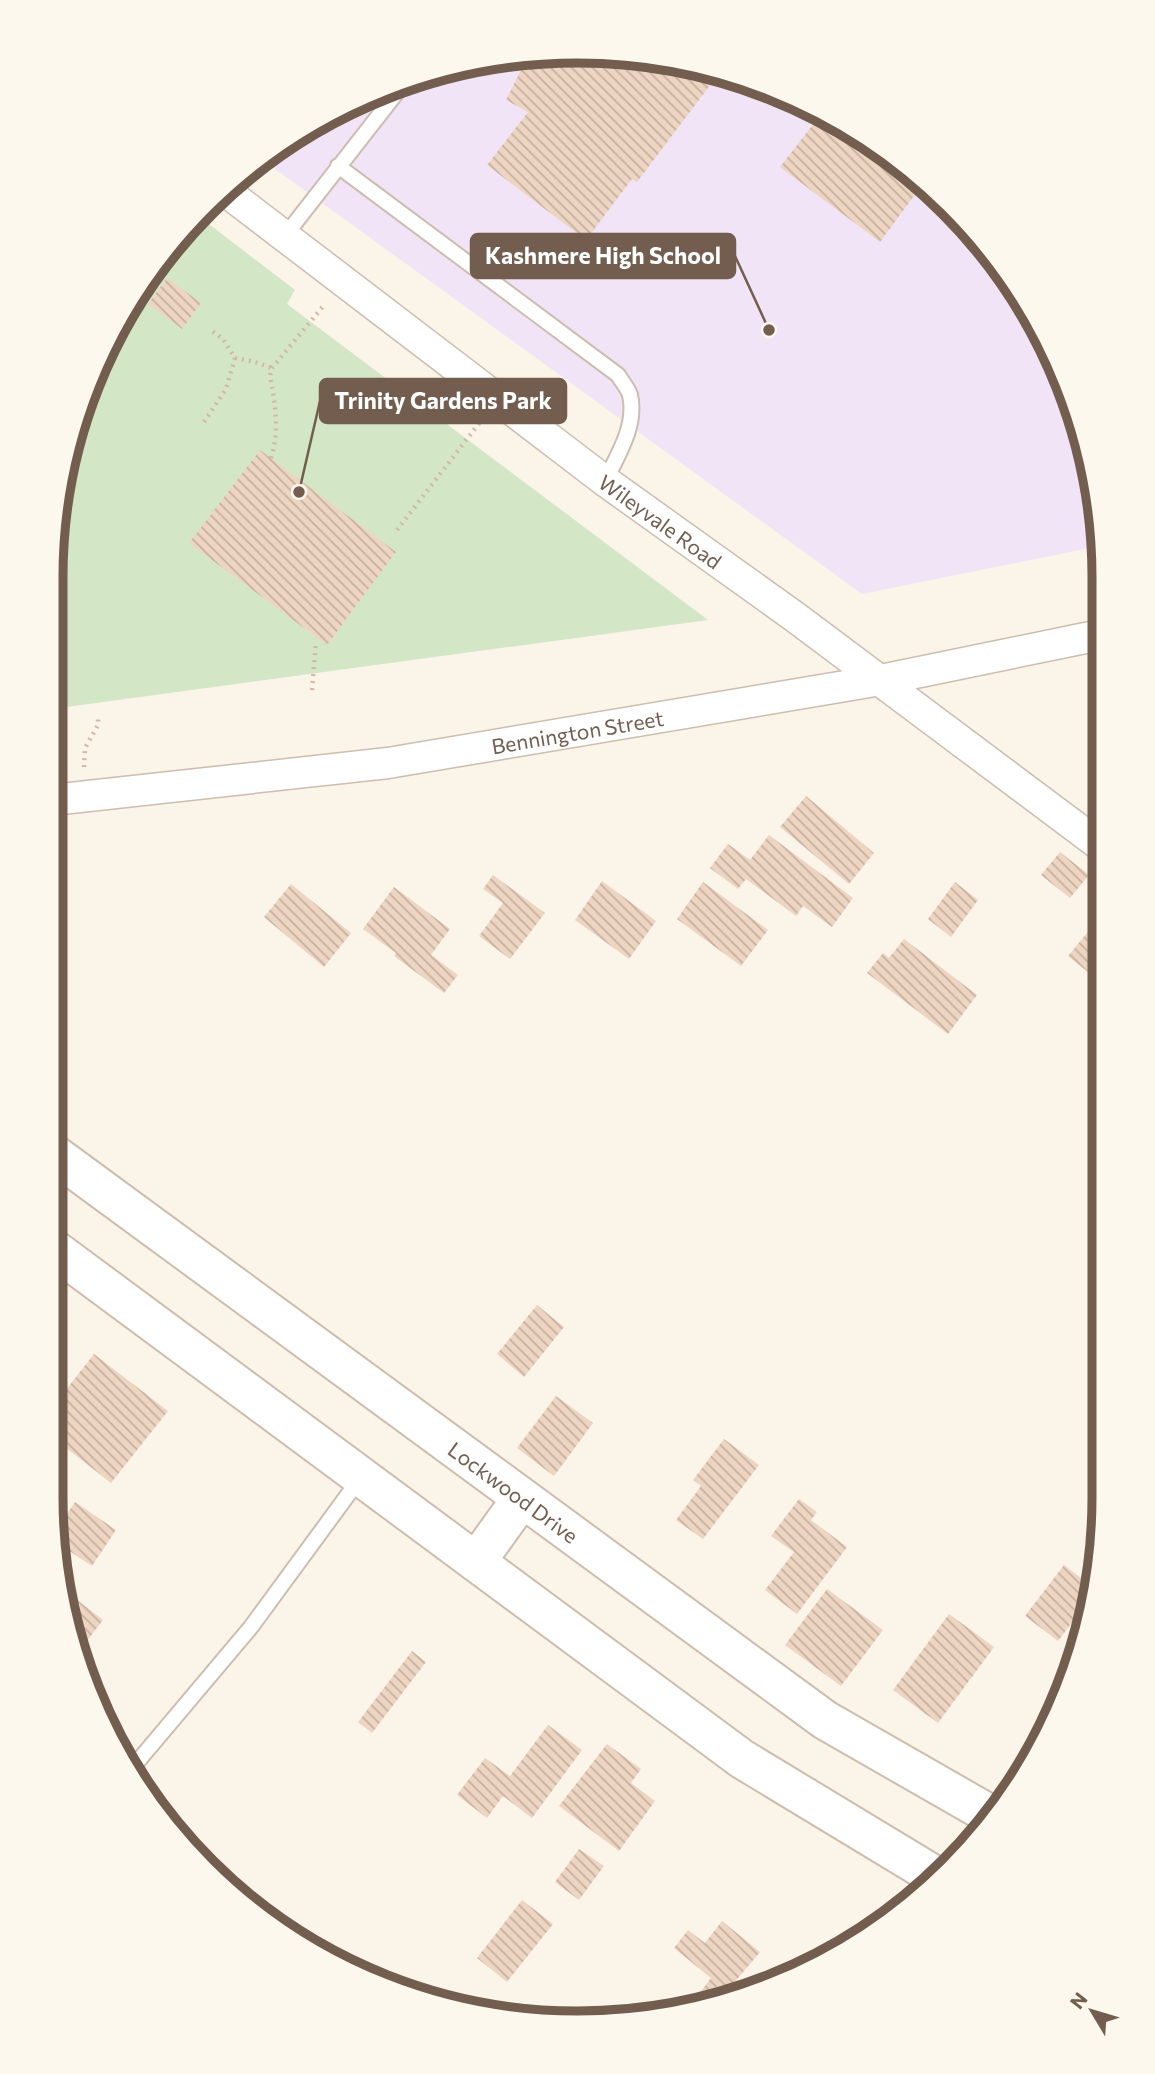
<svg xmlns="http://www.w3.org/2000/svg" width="1155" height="2074" viewBox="0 0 1155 2074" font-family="Commissioner,sans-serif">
<defs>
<pattern id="building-back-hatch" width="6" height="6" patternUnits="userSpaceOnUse" patternTransform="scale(1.75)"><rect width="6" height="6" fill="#eed5c2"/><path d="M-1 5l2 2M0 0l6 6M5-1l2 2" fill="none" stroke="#c5b0a0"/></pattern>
</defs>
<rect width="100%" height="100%" fill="#fbf4e8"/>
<path fill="#f1e4f7" d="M 543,52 L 646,55 L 746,79 L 841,121 L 925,182 L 1015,285 L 1064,376 L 1100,509 L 1100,546 L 862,594 L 260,158 L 344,105 L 441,69 Z"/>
<path fill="#d3e7c7" d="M 197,215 L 295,290 L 287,304 L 708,620 L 52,709 L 52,543 L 69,441 L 121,314 L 181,231 Z"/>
<path fill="url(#building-back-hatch)" d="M 543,52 L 646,55 L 720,72 L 637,182 L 632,179 L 586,240 L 487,165 L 528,112 L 506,100 L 529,54 Z
M 822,113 L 841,121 L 925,181 L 880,242 L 780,167 Z
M 167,278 L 201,303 L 182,329 L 148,304 Z
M 260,450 L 396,552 L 327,645 L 189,543 Z
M 1101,772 L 1101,798 L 1088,787 Z
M 806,796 L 874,853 L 849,884 L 780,827 Z
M 769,835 L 853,898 L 832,927 L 803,906 L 796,916 L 746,879 L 738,889 L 710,868 L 728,844 L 750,860 Z
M 1060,852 L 1089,875 L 1070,898 L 1041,875 Z
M 493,875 L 545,913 L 510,959 L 479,936 L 503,903 L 483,889 Z
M 602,881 L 656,921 L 629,959 L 575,920 Z
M 703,882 L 768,930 L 741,966 L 677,919 Z
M 955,882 L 978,900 L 951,937 L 928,919 Z
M 291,884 L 351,933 L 324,967 L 264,917 Z
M 394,887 L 450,929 L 431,955 L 458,975 L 444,993 L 394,956 L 396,953 L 363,929 Z
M 1101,916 L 1101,978 L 1099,981 L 1068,956 Z
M 904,939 L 977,995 L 948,1034 L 867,973 L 883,953 L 889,958 Z
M 537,1305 L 564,1327 L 524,1377 L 497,1354 Z
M 94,1354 L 168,1411 L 111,1483 L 51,1436 L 51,1409 Z
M 556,1396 L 593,1423 L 554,1476 L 517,1448 Z
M 724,1439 L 759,1465 L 703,1539 L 676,1520 L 701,1486 L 693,1480 Z
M 799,1499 L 817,1512 L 811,1520 L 847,1547 L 797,1614 L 765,1590 L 794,1552 L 771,1536 Z
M 75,1502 L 116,1530 L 92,1566 L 59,1544 L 56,1530 Z
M 1064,1565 L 1094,1588 L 1092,1596 L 1058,1641 L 1025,1616 Z
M 827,1589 L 883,1630 L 841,1686 L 785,1645 Z
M 76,1599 L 103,1620 L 77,1654 L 69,1608 Z
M 949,1614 L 994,1647 L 938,1723 L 893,1690 Z
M 412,1651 L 426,1662 L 372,1733 L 358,1722 Z
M 548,1725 L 582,1750 L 532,1818 L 503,1796 L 487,1818 L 457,1795 L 485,1758 L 510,1776 Z
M 607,1744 L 641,1769 L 631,1783 L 655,1801 L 619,1851 L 559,1806 Z
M 579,1849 L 604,1866 L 579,1900 L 555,1882 Z
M 522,1900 L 553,1924 L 507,1982 L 477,1958 Z
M 722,1921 L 760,1952 L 723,1996 L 711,1999 L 701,1991 L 711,1978 L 674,1948 L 688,1930 L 705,1943 Z"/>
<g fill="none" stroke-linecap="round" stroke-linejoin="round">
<defs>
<path id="service" d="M 338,166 L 618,375 C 622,382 628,388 630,395 C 637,425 618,455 605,481
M 284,237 L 405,82
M 133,1767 L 251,1627 L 361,1477
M 989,1813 L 1040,1744"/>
<g id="minor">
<path id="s1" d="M 224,190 L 605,481 L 795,617 L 1101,846"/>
<path id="s2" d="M 52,800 L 388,763 L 881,680 L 1100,635"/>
</g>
<g id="secondary">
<path id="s3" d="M 51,1152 L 825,1720 L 989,1814"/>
<path d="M 51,1247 L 742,1759 L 937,1877"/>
<path d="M 476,1562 L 522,1498"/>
</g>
</defs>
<use href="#service" stroke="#ccbdaf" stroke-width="18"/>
<use href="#minor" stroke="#ccbdaf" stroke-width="33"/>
<use href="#secondary" stroke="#cebdac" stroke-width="42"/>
<path stroke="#d3b9a5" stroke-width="4.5" stroke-dasharray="2 5" stroke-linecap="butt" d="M 107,348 L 121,330 L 116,327
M 235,358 L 255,362 L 272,368
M 204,422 L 226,389 L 235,358 L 223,339 L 212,331
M 271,458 C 280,431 275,403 270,375 L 272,368 L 325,304
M 397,530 L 480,422
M 312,690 L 316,642
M 84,767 L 85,748 L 98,725 L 98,715"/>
<use href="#service" stroke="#fff" stroke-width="14"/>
<use href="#minor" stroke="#fff" stroke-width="30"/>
<use href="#secondary" stroke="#fff" stroke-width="38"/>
</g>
<g text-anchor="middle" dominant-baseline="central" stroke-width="5" stroke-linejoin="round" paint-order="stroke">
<g font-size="21" fill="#725d4e" stroke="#fdf8ee">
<text stroke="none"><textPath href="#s1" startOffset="548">Wileyvale Road</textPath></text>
<text stroke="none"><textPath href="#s2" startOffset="530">Bennington Street</textPath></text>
<text stroke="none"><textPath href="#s3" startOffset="574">Lockwood Drive</textPath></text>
</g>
</g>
<path d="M0 0H1155V2074H0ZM577 63H578A514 514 0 0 1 1092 577V1497A514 514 0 0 1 578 2011H577A514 514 0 0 1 63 1497V577A514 514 0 0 1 577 63Z" fill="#fdf8ee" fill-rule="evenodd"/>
<path fill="none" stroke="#725d4e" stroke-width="9" d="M577 63H578A514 514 0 0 1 1092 577V1497A514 514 0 0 1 578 2011H577A514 514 0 0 1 63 1497V577A514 514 0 0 1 577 63Z"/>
<path fill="none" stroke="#725d4e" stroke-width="2.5" d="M769 330L735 256M299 492L320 401"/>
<g fill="#725d4e" stroke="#fdf8ee" stroke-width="2.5">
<circle cx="769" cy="330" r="7"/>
<circle cx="299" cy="492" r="7"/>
</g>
<g fill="#725d4e" stroke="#725d4e" stroke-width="2.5">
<rect x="471" y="234" width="264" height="44" rx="7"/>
<rect x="320" y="379" width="246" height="44" rx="7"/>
</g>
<g font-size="23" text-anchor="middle" font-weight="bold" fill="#fff">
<text x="603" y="264">Kashmere High School</text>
<text x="443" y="409">Trinity Gardens Park</text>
</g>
<g transform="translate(1092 2011) rotate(308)" stroke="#fdf8ee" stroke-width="5" paint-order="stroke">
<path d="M0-5L12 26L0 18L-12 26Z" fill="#725d4e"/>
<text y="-10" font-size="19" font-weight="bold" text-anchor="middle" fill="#725d4e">N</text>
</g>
</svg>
